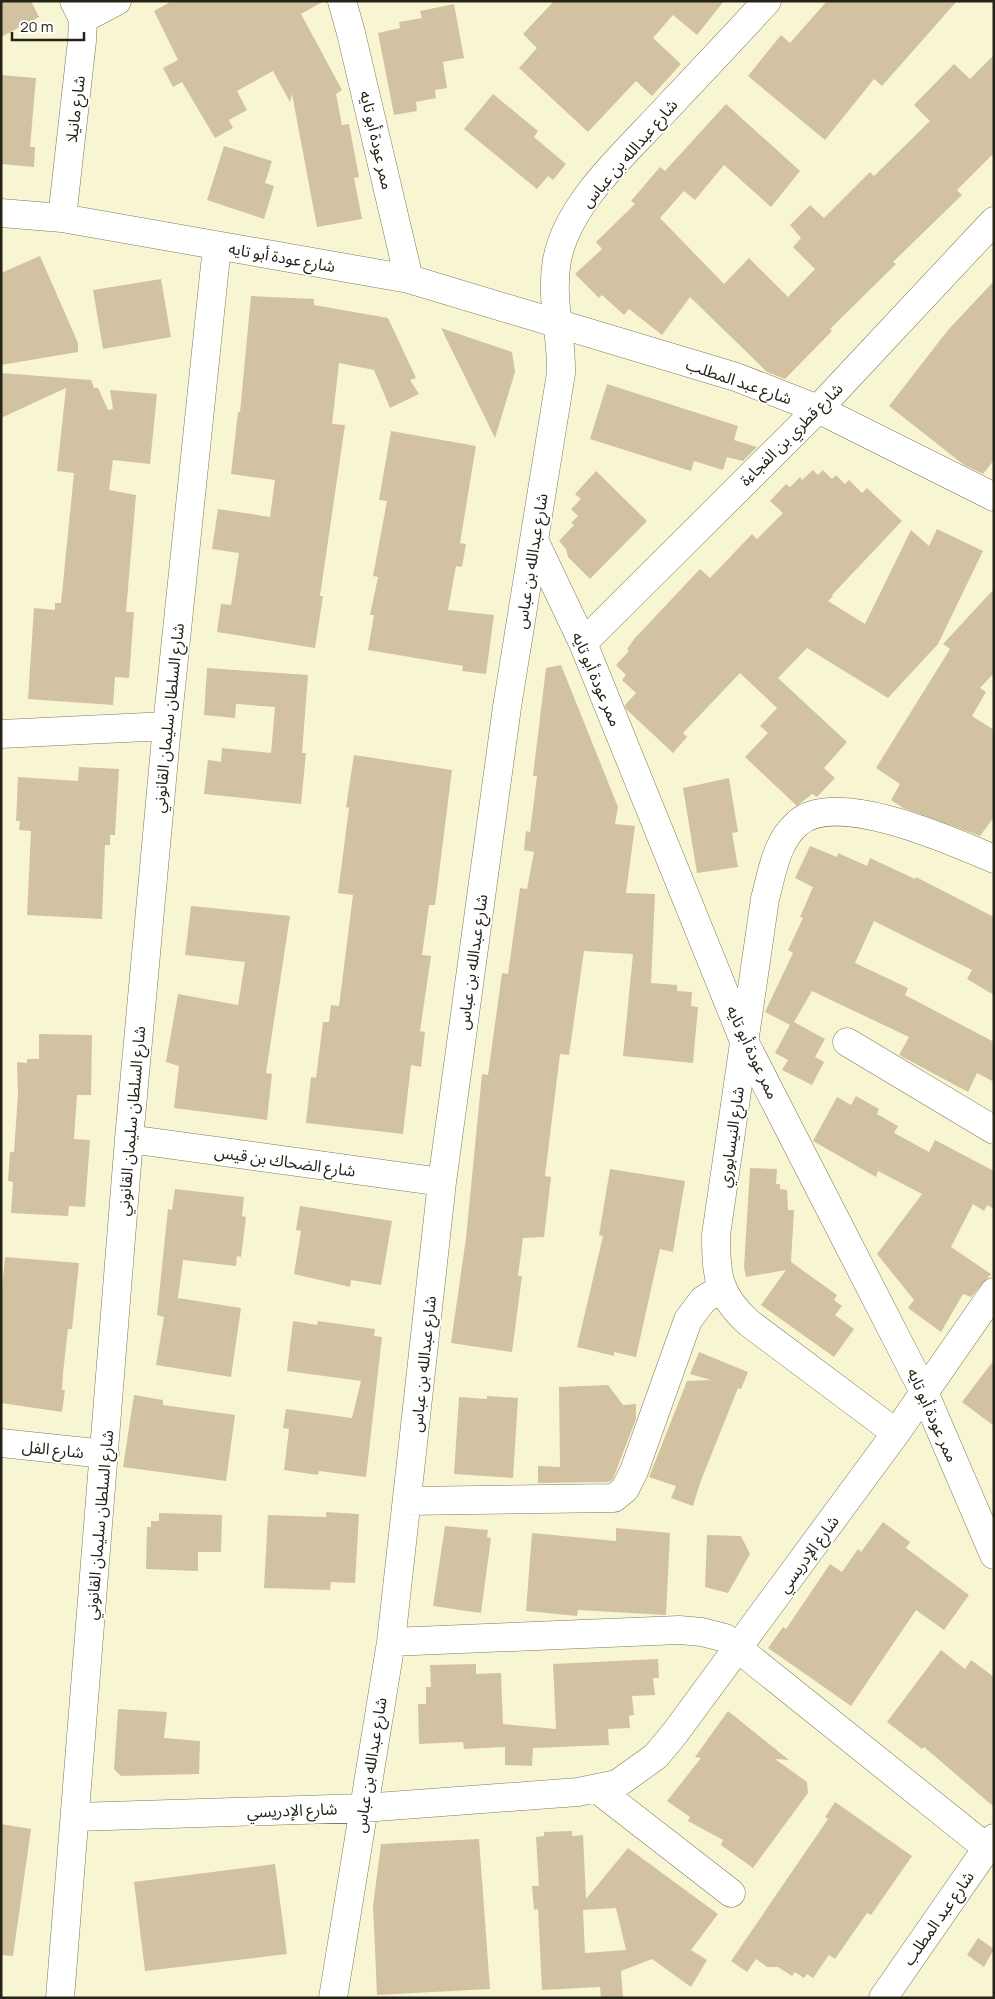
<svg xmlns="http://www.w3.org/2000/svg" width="995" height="1999" viewBox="0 0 995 1999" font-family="Manrope,'Noto Sans Arabic',sans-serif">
<rect width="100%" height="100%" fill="#f8f6d2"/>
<path fill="#d3c2a2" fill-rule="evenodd" d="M 1,1 L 31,1 L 39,17 L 1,37 Z
M 172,1 L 324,1 L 301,14 L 342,90 L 336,94 L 342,125 L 349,124 L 359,177 L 354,178 L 362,219 L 317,227 L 292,94 L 290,102 L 273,71 L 237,91 L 247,110 L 229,120 L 233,128 L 215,138 L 182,82 L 173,87 L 163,68 L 178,60 L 154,11 Z
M 554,1 L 724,1 L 697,35 L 673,15 L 653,38 L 681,64 L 652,96 L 636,81 L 588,132 L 519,68 L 537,48 L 523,34 Z
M 827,1 L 957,1 L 882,86 L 874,79 L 825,140 L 748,76 L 781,35 L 790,43 Z
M 454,4 L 464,58 L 443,62 L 447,88 L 435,90 L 436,98 L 416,102 L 417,111 L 394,115 L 378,33 L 400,28 L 399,22 L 422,18 L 420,11 Z
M 994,55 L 994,153 L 957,190 L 962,195 L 893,262 L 896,264 L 830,329 L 832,331 L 785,379 L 767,372 L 690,297 L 662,335 L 629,309 L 624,315 L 602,295 L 599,298 L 575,274 L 602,249 L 596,242 L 635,204 L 631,201 L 660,167 L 665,171 L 726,104 L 800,171 L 771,207 L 724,165 L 695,200 L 684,191 L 660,218 L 724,284 L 749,258 L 788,297 L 815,269 L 793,247 L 801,238 L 790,225 L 810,205 L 824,218 L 870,172 L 874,176 L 930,121 L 914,105 L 954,64 L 970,79 Z
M 1,75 L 36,78 L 30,147 L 35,147 L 34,167 L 1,164 Z
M 493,94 L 538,131 L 534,137 L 566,164 L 553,180 L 548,176 L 537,189 L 464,129 Z
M 224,146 L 272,161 L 265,183 L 274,186 L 264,219 L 207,200 Z
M 40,256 L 78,343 L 78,352 L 1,365 L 1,273 Z
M 161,279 L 171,337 L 103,349 L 93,290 Z
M 994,281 L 994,460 L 983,474 L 964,465 L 889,406 L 948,330 Z
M 251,296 L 314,299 L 314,305 L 388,318 L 416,378 L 410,380 L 419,394 L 390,408 L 374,370 L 339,363 L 332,424 L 345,425 L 320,596 L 323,596 L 315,648 L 217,632 L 221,604 L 231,605 L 239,553 L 212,549 L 218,509 L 270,517 L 275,480 L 231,474 L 238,412 L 240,412 Z
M 441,328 L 512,352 L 515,372 L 495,438 Z
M 1,373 L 91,380 L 94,388 L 98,388 L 108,410 L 113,409 L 110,390 L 157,394 L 150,464 L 113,460 L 109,490 L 136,495 L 126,612 L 134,612 L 129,678 L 115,677 L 113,705 L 28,699 L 34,608 L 55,610 L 55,603 L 61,603 L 74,473 L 57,471 L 66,388 L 1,418 Z
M 607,384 L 738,426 L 734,440 L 757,447 L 743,461 L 727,457 L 723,470 L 694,461 L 691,471 L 590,439 Z
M 391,431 L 476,446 L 460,543 L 466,544 L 462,567 L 456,566 L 448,610 L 494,615 L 486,674 L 462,671 L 463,666 L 368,650 L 374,615 L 370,615 L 378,577 L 373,576 L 387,501 L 379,500 Z
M 813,470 L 818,475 L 823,470 L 832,479 L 836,475 L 845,484 L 849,480 L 862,493 L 867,488 L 902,521 L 832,595 L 833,596 L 828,601 L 865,624 L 911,530 L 929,546 L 937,529 L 983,551 L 938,644 L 888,698 L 807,648 L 778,678 L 847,742 L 824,768 L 835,778 L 817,797 L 812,794 L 797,806 L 745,757 L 768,733 L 760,726 L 777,708 L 740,673 L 683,733 L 687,737 L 673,753 L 626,709 L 625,705 L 636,693 L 622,680 L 626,675 L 616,665 L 629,651 L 627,649 L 635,638 L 700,569 L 710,578 L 752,534 L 757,539 L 783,513 L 770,501 L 786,484 L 790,487 L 800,477 L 802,480 Z
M 596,471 L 647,521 L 590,579 L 568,557 L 566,549 L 559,541 L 574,525 L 571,523 L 578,516 L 571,509 L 581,499 L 575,494 Z
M 994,589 L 994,673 L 980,688 L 986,692 L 972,716 L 994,730 L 994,817 L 980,836 L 903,808 L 891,800 L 900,784 L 876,768 L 950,649 L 943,644 Z
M 561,665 L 618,807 L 615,824 L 635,826 L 626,893 L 655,894 L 651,983 L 677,985 L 677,991 L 692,992 L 691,1006 L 698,1007 L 693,1063 L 623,1056 L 633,954 L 584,951 L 569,1055 L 560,1054 L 545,1176 L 551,1177 L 544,1237 L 523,1238 L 518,1276 L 522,1276 L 512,1352 L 451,1343 L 466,1238 L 482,1074 L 488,1075 L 502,973 L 508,974 L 520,888 L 527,889 L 534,852 L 524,850 L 526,831 L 530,832 L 537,776 L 533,776 L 546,668 Z
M 207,668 L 308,675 L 302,753 L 306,753 L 301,804 L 204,794 L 208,760 L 221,762 L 222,748 L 271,753 L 275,707 L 236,704 L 235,718 L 204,715 Z
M 354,755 L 452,770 L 435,905 L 429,905 L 422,955 L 431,956 L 420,1031 L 425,1032 L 421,1067 L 411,1065 L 403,1134 L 306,1123 L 311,1077 L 316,1078 L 323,1022 L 329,1022 L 331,1005 L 339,1006 L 353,895 L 338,893 L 349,808 L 346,807 Z
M 79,767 L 119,769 L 115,835 L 110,835 L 110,845 L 105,845 L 102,919 L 27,915 L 31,831 L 19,830 L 20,821 L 16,821 L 18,777 L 78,781 Z
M 729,778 L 738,832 L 732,833 L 738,867 L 697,873 L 683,788 Z
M 810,846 L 837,857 L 838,853 L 867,866 L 870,858 L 915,879 L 916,877 L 994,917 L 994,995 L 967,979 L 972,970 L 874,921 L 855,963 L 908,988 L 905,995 L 994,1042 L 994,1082 L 977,1073 L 968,1092 L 899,1055 L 909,1037 L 812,991 L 794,1022 L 825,1039 L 815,1057 L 824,1062 L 812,1085 L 782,1070 L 788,1060 L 775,1053 L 790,1025 L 765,1012 L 793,953 L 788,950 L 803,918 L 800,917 L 813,887 L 795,878 Z
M 191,906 L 290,916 L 266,1073 L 272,1074 L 267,1120 L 174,1108 L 179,1066 L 166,1062 L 178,994 L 238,1005 L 245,962 L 185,955 Z
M 39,1034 L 92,1035 L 91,1095 L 77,1095 L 74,1139 L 90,1140 L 85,1207 L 69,1206 L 68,1216 L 11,1213 L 13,1182 L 8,1181 L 10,1152 L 14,1152 L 18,1094 L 17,1062 L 27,1063 L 27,1059 L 39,1059 Z
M 856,1096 L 879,1109 L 877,1114 L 898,1126 L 894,1133 L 929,1152 L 935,1140 L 994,1171 L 994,1209 L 987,1205 L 984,1211 L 973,1204 L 951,1247 L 991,1274 L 971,1297 L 963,1294 L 941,1332 L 908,1308 L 914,1300 L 877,1254 L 922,1194 L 878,1171 L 876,1177 L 813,1141 L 837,1097 L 851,1105 Z
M 750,1168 L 777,1169 L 776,1184 L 780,1184 L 780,1189 L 787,1190 L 788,1210 L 794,1210 L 791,1262 L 837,1295 L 834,1300 L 842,1306 L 835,1315 L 854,1329 L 834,1357 L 761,1305 L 786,1270 L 746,1277 L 744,1267 Z
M 610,1169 L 685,1181 L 673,1252 L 660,1249 L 636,1357 L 614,1352 L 614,1356 L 577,1347 L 603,1236 L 599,1235 Z
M 175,1189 L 244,1197 L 242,1216 L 246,1217 L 241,1257 L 237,1256 L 236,1266 L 183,1260 L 178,1298 L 241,1308 L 231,1377 L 156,1365 L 164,1317 L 157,1315 L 168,1209 L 172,1210 Z
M 300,1206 L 392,1221 L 381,1285 L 351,1280 L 350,1287 L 294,1274 L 301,1231 L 296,1230 Z
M 5,1257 L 79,1263 L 72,1329 L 68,1329 L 63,1373 L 62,1390 L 65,1390 L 62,1412 L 1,1403 L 1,1300 Z
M 293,1321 L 317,1325 L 318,1321 L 375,1329 L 374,1336 L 382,1337 L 366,1477 L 319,1471 L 318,1475 L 284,1470 L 289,1429 L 283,1428 L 286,1409 L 352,1418 L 361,1381 L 287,1371 Z
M 699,1352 L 748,1372 L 741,1389 L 738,1388 L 700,1483 L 693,1506 L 671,1498 L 676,1486 L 649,1477 L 687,1381 L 711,1380 L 690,1374 Z
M 994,1360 L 994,1426 L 962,1402 Z
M 608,1385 L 623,1405 L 636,1404 L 636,1419 L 613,1479 L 608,1482 L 538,1483 L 538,1466 L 560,1467 L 559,1387 Z
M 134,1395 L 163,1400 L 163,1405 L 235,1415 L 226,1481 L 123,1467 Z
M 487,1396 L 518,1398 L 513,1478 L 454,1474 L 459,1397 L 487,1399 Z
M 326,1512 L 359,1514 L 355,1583 L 331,1582 L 330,1590 L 264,1588 L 268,1515 L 326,1517 Z
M 159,1513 L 222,1515 L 221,1552 L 198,1552 L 198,1571 L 146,1569 L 147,1527 L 151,1527 L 151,1521 L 159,1521 Z
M 883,1522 L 910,1542 L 906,1548 L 969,1595 L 944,1630 L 916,1610 L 851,1706 L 768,1648 L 783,1627 L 786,1629 L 830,1564 L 842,1572 L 858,1549 L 861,1552 Z
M 445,1526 L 488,1530 L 487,1537 L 491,1538 L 481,1613 L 433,1606 Z
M 616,1528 L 670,1533 L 666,1615 L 578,1610 L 577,1616 L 526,1611 L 532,1533 L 616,1541 Z
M 707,1535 L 741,1536 L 750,1554 L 728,1593 L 705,1587 Z
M 941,1650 L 965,1669 L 971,1660 L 994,1677 L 994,1807 L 924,1747 L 922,1749 L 887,1722 Z
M 658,1659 L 659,1678 L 653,1678 L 655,1695 L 632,1696 L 634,1715 L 629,1716 L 630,1728 L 608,1729 L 609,1745 L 533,1748 L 532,1766 L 505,1765 L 505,1747 L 464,1749 L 463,1742 L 419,1744 L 418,1704 L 426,1704 L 426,1687 L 431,1687 L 430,1665 L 476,1664 L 476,1674 L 501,1673 L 503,1724 L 556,1729 L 553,1664 Z
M 118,1709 L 167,1712 L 164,1738 L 200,1741 L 199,1774 L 121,1776 L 114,1769 Z
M 728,1711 L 789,1760 L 775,1759 L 807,1782 L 808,1793 L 753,1868 L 721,1845 L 723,1840 L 688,1821 L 690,1817 L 667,1801 L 701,1758 L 695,1757 Z
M 835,1802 L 912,1856 L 871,1915 L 867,1913 L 835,1959 L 829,1955 L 813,1978 L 807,1974 L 804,1978 L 795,1972 L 792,1976 L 778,1967 L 767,1967 L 756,1959 L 747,1972 L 731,1961 L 828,1819 L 825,1817 Z
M 1,1824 L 31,1829 L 13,1956 L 1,1955 Z
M 572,1831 L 572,1836 L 583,1835 L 586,1899 L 628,1848 L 718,1914 L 691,1950 L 707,1960 L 691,1987 L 652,1959 L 621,1971 L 623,1998 L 601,1998 L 600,1987 L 542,1990 L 538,1909 L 534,1910 L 532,1886 L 539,1886 L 536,1837 L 544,1836 L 544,1832 ZM 616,1908 L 626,1950 L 585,1953 L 583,1910 Z
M 479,1839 L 490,1989 L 377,1995 L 373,1906 L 381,1844 Z
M 275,1864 L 287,1954 L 145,1971 L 134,1882 Z
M 978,1938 L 994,1949 L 984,1967 L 967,1955 Z"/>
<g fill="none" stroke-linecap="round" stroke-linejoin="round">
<defs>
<path id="minor" d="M 342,1 L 351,33 L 409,279
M 83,19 L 117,1
M 1,213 L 62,218 L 409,279 L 736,377 L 818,409 L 994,497
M 62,218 L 82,41 L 83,19 L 74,1
M 534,540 L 583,643 L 744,1041 L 924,1392 L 994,1555
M 583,643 L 818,409 L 994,221
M 1,734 L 167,726
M 847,1042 L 994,1130
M 129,1139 L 442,1182
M 896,1433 L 749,1323 C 718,1295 716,1276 716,1235 L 765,899 C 772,873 776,841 798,823 C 836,789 952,841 994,859
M 1,1443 L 105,1454
M 408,1501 L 614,1498 L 625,1489 L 634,1471 L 688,1320 L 703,1300 L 722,1288
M 391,1642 L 679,1630 L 702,1632 L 725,1638 L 987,1848
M 597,1789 L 731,1893
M 76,1817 L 363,1808 L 578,1792 L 617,1784 L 656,1756 L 675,1733 L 896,1433 L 994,1292
M 60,1998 L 129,1139 L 167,726 L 217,246
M 333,1998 L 391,1642 L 442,1182 L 507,707 L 561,373 C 562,335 550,298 557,260 C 568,202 627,152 665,110 C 699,74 733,38 767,1
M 883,1998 L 994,1838"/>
</defs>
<use href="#minor" stroke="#7c7a5a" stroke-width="29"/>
<use href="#minor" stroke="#fff" stroke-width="28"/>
</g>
<g text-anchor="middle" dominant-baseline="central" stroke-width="4" stroke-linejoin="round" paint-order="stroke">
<g font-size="16" fill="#242316" stroke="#fff">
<text transform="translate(75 109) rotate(-83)">شارع مانيلا</text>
<text transform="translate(377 140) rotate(77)">ممر عودة أبو تايه</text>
<text transform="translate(629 153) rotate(-49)">شارع عبدالله بن عباس</text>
<text transform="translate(282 257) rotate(10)">شارع عودة أبو تايه</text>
<text transform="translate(739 381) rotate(19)">شارع عبد المطلب</text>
<text transform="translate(791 434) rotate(-45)">شارع قطري بن الفجاءة</text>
<text transform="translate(531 561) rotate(-81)">شارع عبدالله بن عباس</text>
<text transform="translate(597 679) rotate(67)">ممر عودة أبو تايه</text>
<text transform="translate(168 718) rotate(-84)">شارع السلطان سليمان القانوني</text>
<text transform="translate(472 962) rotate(-82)">شارع عبدالله بن عباس</text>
<text transform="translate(753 1052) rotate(65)">ممر عودة أبو تايه</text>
<text transform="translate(131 1121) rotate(-85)">شارع السلطان سليمان القانوني</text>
<text transform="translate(731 1137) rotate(-82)">شارع النيسابوري</text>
<text transform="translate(285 1161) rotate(8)">شارع الضحاك بن قيس</text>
<text transform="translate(423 1364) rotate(-84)">شارع عبدالله بن عباس</text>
<text transform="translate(933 1415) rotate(66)">ممر عودة أبو تايه</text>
<text transform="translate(53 1449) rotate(6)">شارع الفل</text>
<text transform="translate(99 1525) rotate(-85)">شارع السلطان سليمان القانوني</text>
<text transform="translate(808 1554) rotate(-54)">شارع الإدريسي</text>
<text transform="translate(370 1765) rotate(-81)">شارع عبدالله بن عباس</text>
<text transform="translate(292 1810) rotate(-2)">شارع الإدريسي</text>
<text transform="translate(938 1918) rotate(-55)">شارع عبد المطلب</text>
</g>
</g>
<rect width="995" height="1999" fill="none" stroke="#242316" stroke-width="5"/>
<path d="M12 32v8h72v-8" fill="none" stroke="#242316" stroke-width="2.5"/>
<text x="20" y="32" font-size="15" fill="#242316" stroke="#ffffff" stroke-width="4" paint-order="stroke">20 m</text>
</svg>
